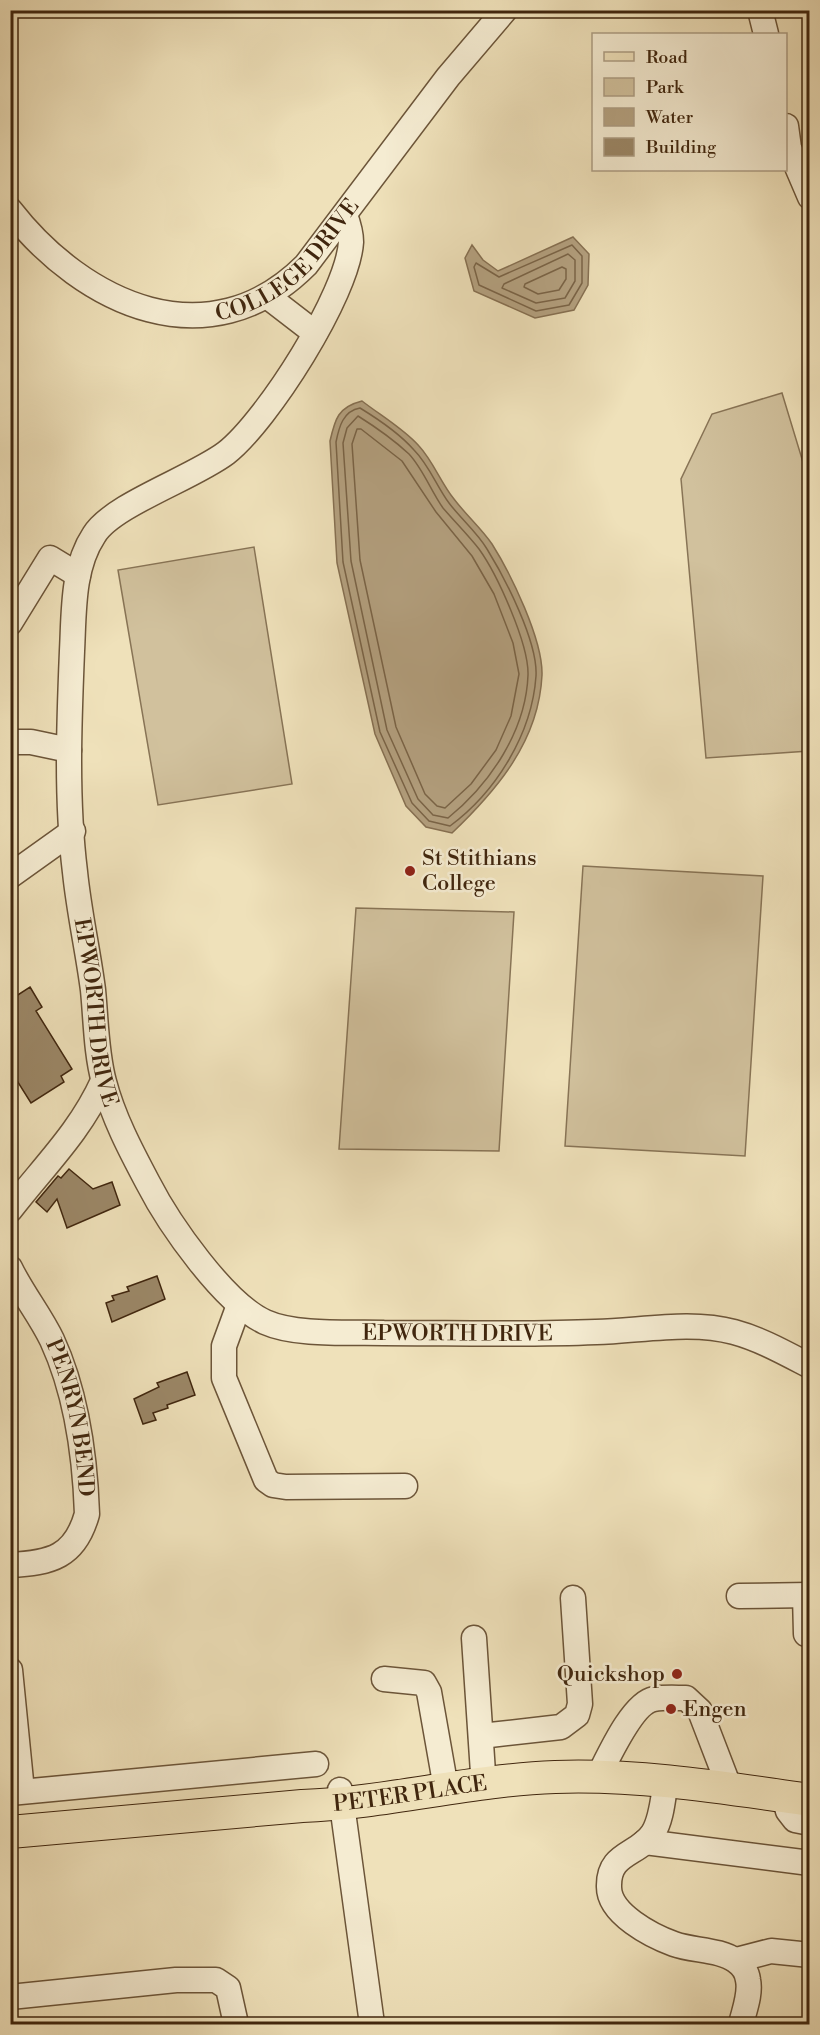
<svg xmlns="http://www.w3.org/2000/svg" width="820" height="2035" viewBox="0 0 820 2035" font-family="'Libre Bodoni',serif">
<rect width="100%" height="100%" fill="#efe1ba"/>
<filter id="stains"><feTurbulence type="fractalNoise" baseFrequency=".00333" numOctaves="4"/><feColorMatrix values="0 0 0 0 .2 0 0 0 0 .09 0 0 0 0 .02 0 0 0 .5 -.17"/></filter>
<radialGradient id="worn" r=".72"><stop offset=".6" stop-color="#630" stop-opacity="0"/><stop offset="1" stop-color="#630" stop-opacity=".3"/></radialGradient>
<path fill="#d1c19d" stroke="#887456" stroke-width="1.5" d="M 782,393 L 809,482 L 809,751 L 706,758 L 681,479 L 712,414 Z
M 254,547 L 292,784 L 158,805 L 118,570 Z
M 583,866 L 763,876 L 745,1156 L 565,1146 Z
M 356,908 L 514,912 L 499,1151 L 339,1149 Z"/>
<path fill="#b4a180" stroke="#867052" stroke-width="1.5" d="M 573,237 L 589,254 L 588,285 L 574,310 L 535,318 L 474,291 L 465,258 L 472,245 L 483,260 L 498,271 Z
M 362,401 C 380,415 404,429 419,446 C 433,461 441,483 454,499 C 466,515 481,528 492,544 C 511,574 543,640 542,675 C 539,741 497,790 452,833 L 426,827 L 406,806 L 375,734 L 337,563 L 330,441 C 335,419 338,407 362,401 Z"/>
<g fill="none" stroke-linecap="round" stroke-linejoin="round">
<path stroke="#7a6447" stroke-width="1.5" d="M 572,245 L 582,256 L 582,283 L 569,305 L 536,311 L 479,285 L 474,267 L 476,263 L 499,277 Z
M 568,254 L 575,260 L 575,281 L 565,298 L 536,303 L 502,288 L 504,284 Z
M 562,267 L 566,269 L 566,279 L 559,290 L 538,294 L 524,287 L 525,284 Z
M 360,408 C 378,419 400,434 414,450 C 429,465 437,487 449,503 C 461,519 477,532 487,549 C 505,578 538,642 536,676 C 532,734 496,792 450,826 L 429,821 L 412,803 L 380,732 L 343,562 L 336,442 C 339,427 343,411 360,408 Z
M 358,416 C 374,426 395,441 409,454 C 423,469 431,491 443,508 C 455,522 468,535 479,549 C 497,574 529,644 528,675 C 526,731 490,784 448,818 L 433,815 L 418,799 L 387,730 L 351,561 L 343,443 L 347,428 Z
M 357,429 L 361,429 L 402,461 L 436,512 L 472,556 L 494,594 L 513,643 L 519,674 L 511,716 L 496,750 L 471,784 L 445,808 L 437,806 L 425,794 L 396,727 L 360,560 L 352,444 Z"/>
</g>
<path fill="#9b8767" stroke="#40260e" stroke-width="1.5" d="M 30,987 L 42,1007 L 36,1011 L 72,1069 L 61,1076 L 64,1082 L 31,1103 L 16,1079 L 10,1083 L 10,1000 Z
M 69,1169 L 93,1189 L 112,1182 L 120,1205 L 67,1228 L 57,1199 L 47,1212 L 36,1202 L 58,1176 L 61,1178 Z
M 157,1276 L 165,1299 L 112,1322 L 106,1303 L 114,1300 L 112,1296 L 129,1291 L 127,1287 Z
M 187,1372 L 195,1395 L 167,1405 L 168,1408 L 153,1413 L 156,1420 L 143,1424 L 134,1399 L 159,1387 L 157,1383 Z"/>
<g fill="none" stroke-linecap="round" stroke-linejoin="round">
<defs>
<g id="minor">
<path d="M 760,10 L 766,34"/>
<path d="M 786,126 L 789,148 L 810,197"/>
<path id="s1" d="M 10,210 C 84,305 209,362 306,265 L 448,77 L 505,10"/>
<path id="s2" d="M 345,215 C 348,223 351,232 351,242 C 348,294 267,421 226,453 C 193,478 112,505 94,535 C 72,568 74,613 72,651 C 69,724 66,799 75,872 C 79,912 88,951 93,990 C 96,1020 96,1053 104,1082 C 113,1117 131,1151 148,1183 C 169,1224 224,1303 265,1322 C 296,1336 350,1332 384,1333 C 455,1333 526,1335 596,1332 C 640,1331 691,1320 734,1332 C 760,1339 785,1353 810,1366"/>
<path d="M 267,296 L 315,333"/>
<path d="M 10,623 L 50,558 L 78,575"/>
<path d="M 10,742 L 31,742 L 69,750"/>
<path d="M 10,876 L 73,831"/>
<path d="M 10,1210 C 44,1166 80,1132 103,1081"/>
<path id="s3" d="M 10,1268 C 22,1293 40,1315 52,1340 C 77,1394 85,1456 87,1514 C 75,1557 51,1563 10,1565"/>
<path d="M 239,1305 L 224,1346 L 224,1378 L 266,1480 L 273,1485 L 286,1487 L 405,1486"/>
<path d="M 805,1595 L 806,1634"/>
<path d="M 739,1596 L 810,1595"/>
<path d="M 474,1638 L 483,1773"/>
<path d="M 10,1670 L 22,1791"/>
<path d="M 384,1679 L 424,1683 L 429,1692 L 444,1777"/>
<path d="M 481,1736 L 561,1727 L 577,1715 L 580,1704 L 573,1598"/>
<path d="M 598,1777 C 608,1758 632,1703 654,1699 C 664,1697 676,1698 686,1698 L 700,1711 L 730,1789"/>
<path d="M 666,1780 C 663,1797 662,1819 653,1833 C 638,1856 608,1852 609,1887 C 609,1914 652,1936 674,1944 C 693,1951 720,1949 736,1961 C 742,1965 747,1972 748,1980 C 751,1994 744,2011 741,2024"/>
<path d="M 340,1790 L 372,2024"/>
<path d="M 10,1793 L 316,1764"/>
<path d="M 784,1796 L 788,1811 L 795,1820 L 810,1823"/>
<path d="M 645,1842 L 810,1863"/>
<path d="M 736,1960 L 771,1951 L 810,1955"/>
<path d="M 10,1997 L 176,1980 L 216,1980 L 228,1988 L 236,2024"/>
</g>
<g id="major">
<path id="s4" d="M 10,1832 L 302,1806 C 387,1803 470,1780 555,1777 C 641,1774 725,1788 810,1800"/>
</g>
</defs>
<use href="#minor" stroke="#6c5539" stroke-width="27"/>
<use href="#major" stroke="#40260e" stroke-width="34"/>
<use href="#minor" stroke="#f5ecd2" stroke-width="24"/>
<use href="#major" stroke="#efe1ba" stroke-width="32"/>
</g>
<g fill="#8f2418" stroke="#f5ecd2" stroke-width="2">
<circle cx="410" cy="871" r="6"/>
<circle cx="677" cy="1674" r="6"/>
<circle cx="671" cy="1709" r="6"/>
</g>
<g text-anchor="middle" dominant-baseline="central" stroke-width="5" stroke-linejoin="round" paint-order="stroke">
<g font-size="22" fill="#40260e" stroke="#f5ecd2">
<text stroke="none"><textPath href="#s1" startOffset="333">COLLEGE DRIVE</textPath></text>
<text stroke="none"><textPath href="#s2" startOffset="916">EPWORTH DRIVE</textPath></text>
<text stroke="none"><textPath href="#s2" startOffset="1474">EPWORTH DRIVE</textPath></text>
<text stroke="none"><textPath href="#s3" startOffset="164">PENRYN BEND</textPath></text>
<text stroke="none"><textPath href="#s4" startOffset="402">PETER PLACE</textPath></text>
</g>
<g font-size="22" fill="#40260e" stroke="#f5ecd2" text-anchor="start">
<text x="422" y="858">St Stithians<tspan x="422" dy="25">College</tspan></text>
<text x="665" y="1674" text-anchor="end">Quickshop</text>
<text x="683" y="1709">Engen</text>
</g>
</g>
<rect width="820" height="2035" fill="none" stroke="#efe1ba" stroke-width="36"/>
<rect x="12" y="12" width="796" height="2011" fill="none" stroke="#40260e" stroke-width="3"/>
<rect x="18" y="18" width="784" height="1999" fill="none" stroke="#40260e" stroke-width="1.5"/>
<rect x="592" y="33" width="195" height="138" fill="#f5ecd2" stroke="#ad9d84" stroke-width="1.5"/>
<rect x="604" y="52" width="30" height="9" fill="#efe1ba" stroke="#ad9d84" stroke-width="1.5"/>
<text x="646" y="63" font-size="18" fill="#40260e">Road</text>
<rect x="604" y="78" width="30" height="18" fill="#d1c19d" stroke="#ad9d84" stroke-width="1.5"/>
<text x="646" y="93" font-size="18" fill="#40260e">Park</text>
<rect x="604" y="108" width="30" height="18" fill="#b4a180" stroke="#ad9d84" stroke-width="1.5"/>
<text x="646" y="123" font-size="18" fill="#40260e">Water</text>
<rect x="604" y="138" width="30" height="18" fill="#9b8767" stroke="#ad9d84" stroke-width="1.5"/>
<text x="646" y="153" font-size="18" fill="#40260e">Building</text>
<rect width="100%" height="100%" filter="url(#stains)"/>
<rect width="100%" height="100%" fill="url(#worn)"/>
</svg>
